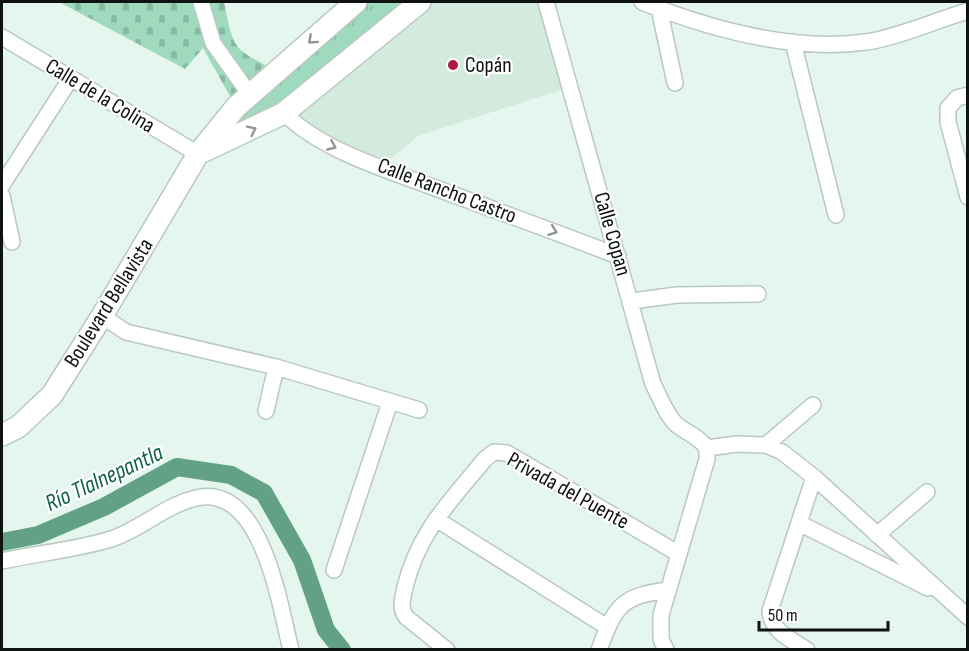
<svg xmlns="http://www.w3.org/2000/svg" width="969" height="651" viewBox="0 0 969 651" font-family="'Sofia Sans Condensed',sans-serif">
<defs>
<pattern id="cemetery-stones" width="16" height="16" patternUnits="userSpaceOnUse" patternTransform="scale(1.5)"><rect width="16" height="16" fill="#9fdabf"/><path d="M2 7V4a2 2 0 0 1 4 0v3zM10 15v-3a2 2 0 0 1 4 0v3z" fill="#88baa3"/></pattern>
<pattern id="park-tufts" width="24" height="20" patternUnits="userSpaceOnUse" patternTransform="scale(1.5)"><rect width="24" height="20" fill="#9fdabf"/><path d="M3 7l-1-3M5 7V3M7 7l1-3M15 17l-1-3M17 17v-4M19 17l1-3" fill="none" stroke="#88baa3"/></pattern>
</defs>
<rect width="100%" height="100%" fill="#e5f6ee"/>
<path fill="#d3ebdf" d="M 420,2 L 546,2 L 570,87 L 418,136 L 381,167 L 284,113 Z"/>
<path fill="url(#cemetery-stones)" d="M 59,2 L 224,2 C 234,52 233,48 277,71 L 236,107 L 203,48 L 185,69 Z"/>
<path fill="url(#park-tufts)" d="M 356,2 L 420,2 L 284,113 L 198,154 Z"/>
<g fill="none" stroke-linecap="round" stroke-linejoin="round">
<path stroke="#62a186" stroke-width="18" d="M 2,542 L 38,535 L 104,507 L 177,467 L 231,475 L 264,493 L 302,560 L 326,630 L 342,650"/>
<defs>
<path id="street" d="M 201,2 L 213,43 L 250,95
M 546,2 L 653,384 C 660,397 666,415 677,425 C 688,434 697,435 707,448
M 642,2 C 710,29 793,52 866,42 C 896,38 937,20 968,11
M 659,8 L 675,83
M 2,37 L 198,154
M 793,42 L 836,215
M 968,95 L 957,98 L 948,108 L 948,122 L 968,197
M 284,113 C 322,151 388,170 438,189 C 498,211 558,233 618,256
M 2,185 L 71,78
M 2,196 L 12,242
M 632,301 L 677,295 L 758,294
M 102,316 L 126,332 L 276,367 L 419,410
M 266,411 L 276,367
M 766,445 L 813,405
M 707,448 L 737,444 L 766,445 L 782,452 L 814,477 L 968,617
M 436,519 L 607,627
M 799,523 L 928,588
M 877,535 L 927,492
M 2,561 C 38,553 78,550 114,538 C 142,528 166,505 196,498 C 262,482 280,607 291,650
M 334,570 L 390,402
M 447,650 L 406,617 C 399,607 403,598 405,587 C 419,531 450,502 485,459 L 494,452 L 507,453 L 679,554
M 599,650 C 615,606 621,596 668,590
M 666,650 L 661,639 L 661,615 L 707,459 L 707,448
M 807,650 C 791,639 771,632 770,611 L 814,477"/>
<path id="secondary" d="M 202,152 L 284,113 L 420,2
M 2,435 L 18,427 L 52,395 L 102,316 L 198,154 L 236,107 L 356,2"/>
</defs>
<use href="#street" stroke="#b9c9c1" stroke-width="18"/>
<use href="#secondary" stroke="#b9c9c1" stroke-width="24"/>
<use href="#street" stroke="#fff" stroke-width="15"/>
<use href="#secondary" stroke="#fff" stroke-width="21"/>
</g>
<defs><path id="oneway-chevron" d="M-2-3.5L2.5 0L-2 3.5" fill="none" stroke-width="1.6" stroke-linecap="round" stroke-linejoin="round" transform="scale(1.5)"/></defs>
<g stroke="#939594">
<use href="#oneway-chevron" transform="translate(312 40) rotate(138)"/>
<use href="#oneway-chevron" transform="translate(252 130) rotate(-26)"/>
<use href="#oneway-chevron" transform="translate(332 146) rotate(23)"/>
<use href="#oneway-chevron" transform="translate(553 231) rotate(21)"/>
</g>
<circle fill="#ad183d" stroke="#fefefe" stroke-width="2" cx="453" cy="65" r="6"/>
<g text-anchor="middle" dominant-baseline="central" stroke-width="4.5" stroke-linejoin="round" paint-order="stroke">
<g font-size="22" fill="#0e1311" stroke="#fefefe" text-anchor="start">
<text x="465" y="65">Copán</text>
</g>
<g font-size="22" fill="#0e1311" stroke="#fefefe">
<text transform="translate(100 96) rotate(31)">Calle de la Colina</text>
<text transform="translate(447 191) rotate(21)">Calle Rancho Castro</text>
<text transform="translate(612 234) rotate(74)">Calle Copan</text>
<text transform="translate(109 303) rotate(-58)">Boulevard Bellavista</text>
<text transform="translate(568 491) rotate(29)">Privada del Puente</text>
</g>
<g font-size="24" font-style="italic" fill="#126146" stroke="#fefefe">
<text transform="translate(104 478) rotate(-25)">Río Tlalnepantla</text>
</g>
</g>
<rect width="969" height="651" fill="none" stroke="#0e1311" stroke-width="6"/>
<path d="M759 621v9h129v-9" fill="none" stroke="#0e1311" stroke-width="3"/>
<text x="768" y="621" font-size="18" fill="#0e1311" stroke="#fefefe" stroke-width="4.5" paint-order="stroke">50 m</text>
</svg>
